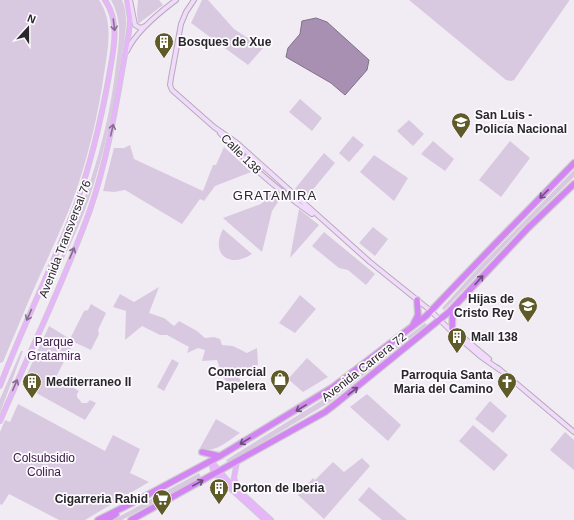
<svg xmlns="http://www.w3.org/2000/svg" width="574" height="520" viewBox="0 0 574 520" font-family="Helvetica,sans-serif">
<rect width="100%" height="100%" fill="#f1ebf4"/>
<path fill="#d9c9e0" d="M 0,0 L 99,0 C 114,22 108,48 104,74 C 98,116 88,157 74,197 C 63,226 49,255 36,284 C 25,309 14,336 3,362 L 0,363 Z
M 111,0 L 122,0 C 130,19 124,40 121,60 C 114,105 105,152 90,196 C 80,227 64,257 50,288 L 48,287 C 60,258 73,231 83,202 C 99,158 111,112 116,65 C 119,41 123,22 111,0 Z
M 138,0 L 159,0 L 163,5 L 138,24 L 137,12 Z
M 202,0 L 208,0 L 234,29 L 263,48 L 248,65 L 191,23 Z
M 409,0 L 569,0 L 569,1 L 514,80 L 511,81 L 506,80 Z
M 300,99 L 322,118 L 312,131 L 289,112 Z
M 409,120 L 424,134 L 413,146 L 397,131 Z
M 353,136 L 364,145 L 349,162 L 339,153 Z
M 433,141 L 454,159 L 445,171 L 421,154 Z
M 510,141 L 530,158 L 501,197 L 479,180 Z
M 130,145 L 134,159 L 203,191 L 213,165 L 216,165 L 224,147 L 251,172 L 215,186 L 204,201 L 200,199 L 182,224 L 125,190 L 114,192 L 103,191 L 114,148 L 124,148 Z
M 324,153 L 335,163 L 305,199 L 294,190 Z
M 374,155 L 408,178 L 394,201 L 360,172 Z
M 574,170 L 574,177 L 520,230 L 451,303 L 444,310 L 442,308 L 479,267 Z
M 274,190 L 282,196 L 272,211 L 262,252 L 223,218 L 261,204 Z
M 299,209 L 319,225 L 290,258 Z
M 373,227 L 388,239 L 375,256 L 359,243 Z
M 223,229 L 252,254 C 229,269 210,254 223,229 Z
M 324,232 L 375,274 L 366,285 L 348,270 L 339,268 L 312,246 Z
M 159,287 L 149,313 L 164,318 L 174,326 L 179,321 L 197,331 L 205,338 L 214,337 L 220,339 L 222,345 L 233,346 L 247,353 L 257,348 L 258,365 L 237,372 L 244,390 L 232,388 L 222,376 L 217,360 L 202,361 L 205,350 L 198,348 L 187,353 L 189,347 L 167,335 L 160,335 L 142,326 L 125,340 L 126,311 L 113,307 L 120,294 L 134,302 Z
M 300,295 L 316,309 L 295,333 L 279,323 Z
M 91,304 L 106,313 L 98,330 L 99,334 L 91,350 L 74,342 L 56,377 L 79,391 L 77,394 L 77,397 L 82,403 L 87,403 L 90,400 L 96,403 L 85,420 L 22,385 L 49,326 L 70,339 L 84,311 L 88,310 Z
M 425,323 L 427,325 L 330,402 L 228,463 L 226,460 L 332,394 Z
M 21,351 L 23,351 L 0,413 L 0,399 Z
M 307,358 L 328,377 L 303,392 L 288,379 Z
M 172,359 L 179,363 L 164,391 L 157,387 Z
M 367,394 L 401,425 L 388,441 L 350,407 Z
M 490,401 L 507,416 L 493,433 L 475,419 Z
M 18,404 L 105,451 L 113,435 L 140,449 L 130,473 L 149,482 L 85,520 L 59,520 L 9,494 L 2,505 L 0,504 L 0,432 L 5,420 L 10,422 Z
M 216,419 L 240,433 C 229,440 214,455 200,448 Z
M 473,425 L 508,455 L 494,471 L 459,441 Z
M 565,432 L 574,440 L 574,470 L 550,450 Z
M 362,458 L 370,466 L 324,519 L 298,495 L 313,478 L 315,480 L 333,462 L 344,472 Z
M 199,473 L 201,477 L 122,520 L 113,520 Z
M 369,487 L 407,520 L 382,520 L 358,500 Z"/>
<path fill="#a890b3" stroke="#82708a" d="M 316,18 L 327,22 L 369,60 L 367,70 L 345,95 L 331,83 L 286,57 L 288,48 L 300,34 L 302,21 Z"/>
<g fill="none" stroke-linecap="round" stroke-linejoin="round">
<defs>
<path id="secondary" d="M 130,0 L 135,25 L 140,28 L 145,26
M 194,0 L 186,12 L 181,24 L 171,78 L 170,85 L 172,90 L 214,127 L 237,143 L 370,262 L 431,311 L 450,330 L 480,356 L 500,370
M 127,51 C 135,33 160,12 176,0
M 220,133 C 247,164 278,190 312,214
M 451,327 L 489,359
M 498,368 L 574,432"/>
<path id="primary" d="M 0,386 C 23,325 53,266 76,205 C 91,163 101,120 109,76 C 113,51 121,23 105,0
M 0,421 C 30,351 64,282 90,210 C 110,152 118,92 129,32 L 130,19 L 127,0
M 211,461 L 226,479 L 271,520
M 211,461 L 213,470 L 219,478 L 265,520
M 237,461 L 234,478 L 238,489"/>
<path id="highway" d="M 413,325 L 418,315 L 417,300
M 452,328 L 453,308
M 202,452 L 219,456
M 98,520 L 138,500 L 220,456 L 333,387 L 426,316 L 493,246 L 574,163
M 107,520 L 116,514
M 131,520 L 325,412 L 338,402 L 449,312 L 528,228 L 574,184"/>
</defs>
<use href="#secondary" stroke="#b3adb6" stroke-width="6"/>
<use href="#primary" stroke="#cccbcc" stroke-width="6"/>
<use href="#highway" stroke="#cccbcc" stroke-width="8"/>
<use href="#secondary" stroke="#f2dafc" stroke-width="4"/>
<use href="#primary" stroke="#e5b6f8" stroke-width="4.5"/>
<use href="#highway" stroke="#d385f4" stroke-width="5.5"/>
</g>
<defs><path id="oneway-shaft" d="M-6 0H5M1.5-3L5.5 0L1.5 3" fill="none" stroke-width="1.6" stroke-linecap="round" stroke-linejoin="round"/></defs>
<g stroke="#876e91">
<use href="#oneway-shaft" transform="translate(114 25) rotate(83)"/>
<use href="#oneway-shaft" transform="translate(112 130) rotate(-77)"/>
<use href="#oneway-shaft" transform="translate(72 253) rotate(-67)"/>
<use href="#oneway-shaft" transform="translate(29 315) rotate(114)"/>
<use href="#oneway-shaft" transform="translate(15 385) rotate(-67)"/>
</g>
<g stroke="#6d4d7b">
<use href="#oneway-shaft" transform="translate(544 194) rotate(135)"/>
<use href="#oneway-shaft" transform="translate(479 280) rotate(-48)"/>
<use href="#oneway-shaft" transform="translate(353 391) rotate(-38)"/>
<use href="#oneway-shaft" transform="translate(301 408) rotate(149)"/>
<use href="#oneway-shaft" transform="translate(245 441) rotate(149)"/>
<use href="#oneway-shaft" transform="translate(198 483) rotate(-29)"/>
</g>
<defs>
<symbol id="building-pin" viewBox="-11 -11 22 30"><path d="M0 17L-7.5 6A9.5 9.5 0 1 1 7.5 6Z" fill="#5f5b28" stroke="#fdfaff"/><path d="M-4-6H4V6H1V3H-1V6H-4ZM-2.5-4.3h1.7v1.8h-1.7ZM.8-4.3h1.7v1.8H.8ZM-2.5-1h1.7V.8h-1.7ZM.8-1h1.7V.8H.8Z" fill="#fff"/></symbol>
<symbol id="school-pin" viewBox="-11 -11 22 30"><path d="M0 17L-7.5 6A9.5 9.5 0 1 1 7.5 6Z" fill="#5f5b28" stroke="#fdfaff"/><path d="M0-5L7-2L0 1L-7-2ZM-4 1L0 2.5L4 1V4Q0 6-4 4Z" fill="#fff"/></symbol>
<symbol id="shop-pin" viewBox="-11 -11 22 30"><path d="M0 17L-7.5 6A9.5 9.5 0 1 1 7.5 6Z" fill="#5f5b28" stroke="#fdfaff"/><path d="M-5-2.5h2.3a2.7 3.5 0 0 1 5.4 0H5L5.5 6h-11ZM-1.5-2.5h3a1.5 2.3 0 0 0-3 0Z" fill="#fff"/></symbol>
<symbol id="church-pin" viewBox="-11 -11 22 30"><path d="M0 17L-7.5 6A9.5 9.5 0 1 1 7.5 6Z" fill="#5f5b28" stroke="#fdfaff"/><path d="M-1.2-6h2.4v3.5h3.3v2.4h-3.3V6h-2.4V-.1h-3.3v-2.4h3.3Z" fill="#fff"/></symbol>
<symbol id="supermarket-pin" viewBox="-11 -11 22 30"><path d="M0 17L-7.5 6A9.5 9.5 0 1 1 7.5 6Z" fill="#5f5b28" stroke="#fdfaff"/><path d="M-6-5.5h2.5l.6 2H6L4.5 2H-2.5L-4.4-4H-6ZM-1.5 3.2a1.3 1.3 0 1 0 .1 0ZM3 3.2a1.3 1.3 0 1 0 .1 0Z" fill="#fff"/></symbol>
</defs>
<g fill-rule="evenodd">
<use href="#building-pin" x="153" y="31" width="22" height="30"/>
<use href="#school-pin" x="450" y="111" width="22" height="30"/>
<use href="#school-pin" x="517" y="295" width="22" height="30"/>
<use href="#building-pin" x="446" y="326" width="22" height="30"/>
<use href="#shop-pin" x="269" y="368" width="22" height="30"/>
<use href="#building-pin" x="21" y="371" width="22" height="30"/>
<use href="#church-pin" x="496" y="371" width="22" height="30"/>
<use href="#building-pin" x="208" y="477" width="22" height="30"/>
<use href="#supermarket-pin" x="151" y="488" width="22" height="30"/>
</g>
<g text-anchor="middle" dominant-baseline="central" stroke-width="3.5" stroke-linejoin="round" paint-order="stroke">
<g font-size="12" font-weight="bold" fill="#29272a" stroke="#fdfaff" text-anchor="start">
<text x="178" y="42">Bosques de Xue</text>
<text x="475" y="115">San Luis -<tspan x="475" dy="14">Policía Nacional</tspan></text>
<text x="514" y="299" text-anchor="end">Hijas de<tspan x="514" dy="14">Cristo Rey</tspan></text>
<text x="471" y="337">Mall 138</text>
<text x="266" y="372" text-anchor="end">Comercial<tspan x="266" dy="14">Papelera</tspan></text>
<text x="493" y="375" text-anchor="end">Parroquia Santa<tspan x="493" dy="14">Maria del Camino</tspan></text>
<text x="46" y="382">Mediterraneo II</text>
<text x="233" y="488">Porton de Iberia</text>
<text x="148" y="499" text-anchor="end">Cigarreria Rahid</text>
</g>
<g font-size="12" fill="#29272a" stroke="#fdfaff">
<text transform="translate(241 154) rotate(45)">Calle 138</text>
<text transform="translate(65 239) rotate(-69)">Avenida Transversal 76</text>
<text transform="translate(364 367) rotate(-38)">Avenida Carrera 72</text>
</g>
<g font-size="12" fill="#391946" stroke="#fdfaff">
<text x="54" y="342">Parque<tspan x="54" dy="14">Gratamira</tspan></text>
<text x="44" y="458">Colsubsidio<tspan x="44" dy="14">Colina</tspan></text>
</g>
<g font-size="13" letter-spacing="1" fill="#29272a" stroke="#fdfaff">
<text x="275" y="195">GRATAMIRA</text>
</g>
</g>
<g transform="translate(28 28) rotate(21)" stroke="#fdfaff" stroke-width="3" paint-order="stroke">
<path d="M0-3L7 15L0 10L-7 15Z" fill="#29272a"/>
<text y="-6" font-size="11" font-weight="bold" text-anchor="middle" fill="#29272a">N</text>
</g>
</svg>
